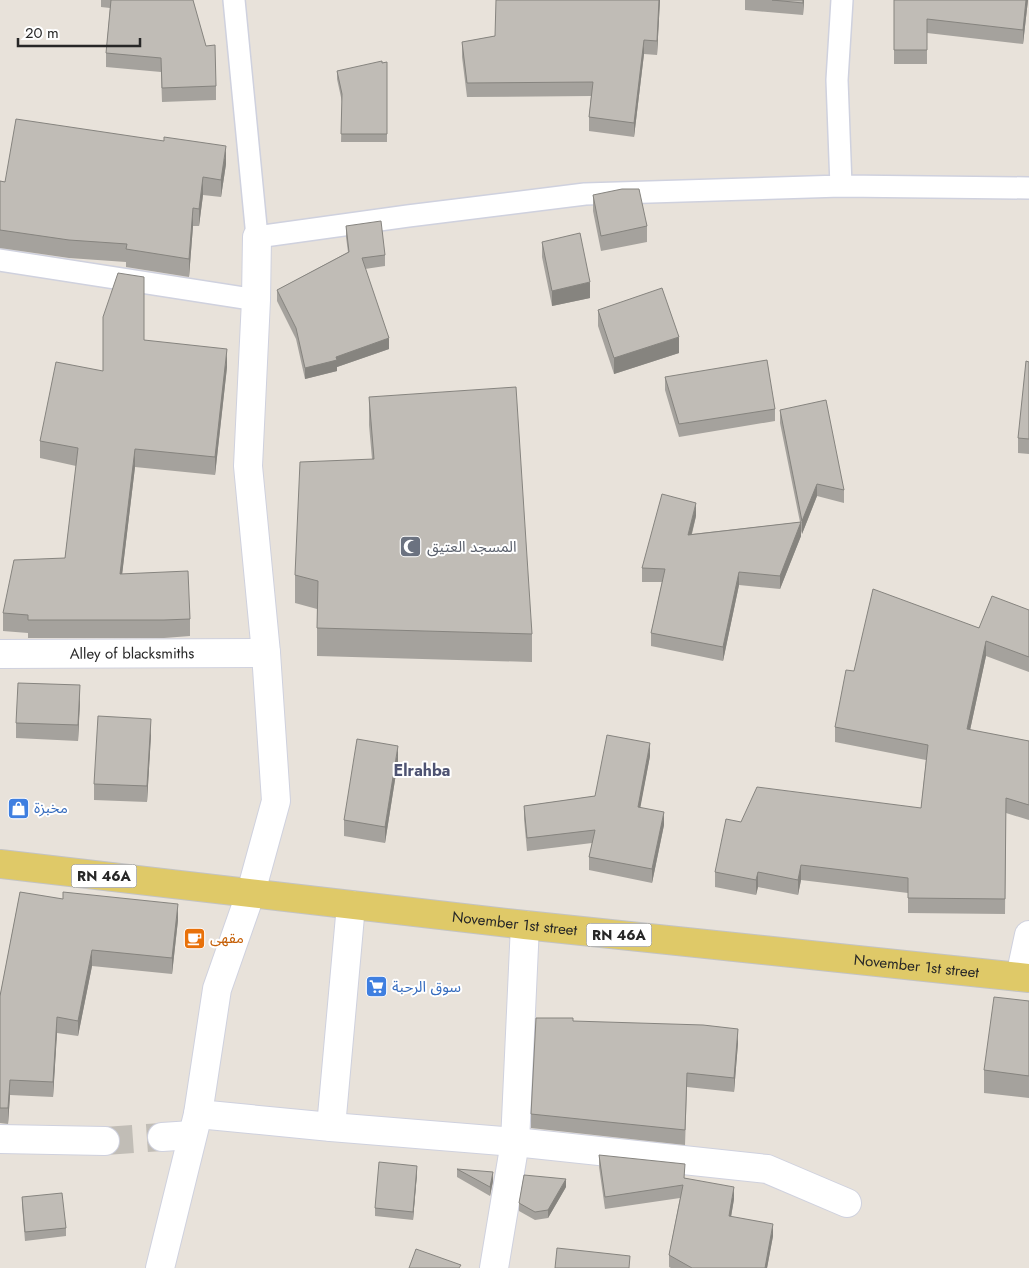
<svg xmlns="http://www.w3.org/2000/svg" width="1029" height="1268" viewBox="0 0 1029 1268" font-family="Jost,'Noto Sans Arabic',sans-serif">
<rect width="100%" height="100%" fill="#e8e2da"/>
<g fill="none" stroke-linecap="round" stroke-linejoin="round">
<path stroke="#c1bdb6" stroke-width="28" stroke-dasharray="28 14" stroke-linecap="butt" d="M 105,1141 L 162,1137"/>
<defs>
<path id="lane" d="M 234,0 L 257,237 L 408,216 L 585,194 L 841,186 L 1029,188
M 841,186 L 837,80 L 842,0
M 0,260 L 256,300"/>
<g id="street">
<path id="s1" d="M 0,654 L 266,653"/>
<path d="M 1020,977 L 1029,935"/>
<path d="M 198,1114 L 331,1127 L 515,1142 L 767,1169 L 847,1203"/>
<path d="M 331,1127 L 351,905"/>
<path d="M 162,1137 L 192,1135"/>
<path d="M 0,1139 L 105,1141"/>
<path d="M 160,1268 L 198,1114 L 217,989 L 251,892 L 276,801 L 266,653 L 248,466 L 256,300 L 257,237"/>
<path d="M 494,1268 L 515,1142 L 525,925"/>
</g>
<g id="primary">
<path id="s2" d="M 0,864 L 525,925 L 1029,978"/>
</g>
</defs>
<use href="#lane" stroke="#cfd1de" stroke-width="24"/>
<use href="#street" stroke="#cfd1de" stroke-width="30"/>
<use href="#primary" stroke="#c3c3c3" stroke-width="30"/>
<use href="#lane" stroke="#fff" stroke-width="21"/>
<use href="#street" stroke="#fff" stroke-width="28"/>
<use href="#primary" stroke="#dfc968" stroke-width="28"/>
</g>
<path fill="#a5a29d" d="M 101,0 L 193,0 L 216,86 L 216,100 L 162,102 L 161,72 L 106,67 L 106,53 L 110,8 L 101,7 Z
M 660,0 L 657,55 L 644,54 L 634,137 L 589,131 L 589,117 L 591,96 L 467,97 L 462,57 L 462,42 L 495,36 Z
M 745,0 L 804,0 L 803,15 L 745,10 Z
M 894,0 L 1028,0 L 1023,44 L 927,33 L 927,64 L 894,64 Z
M 387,62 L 387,142 L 341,142 L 342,102 L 337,79 L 337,71 Z
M 226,164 L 221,197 L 203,195 L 199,226 L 193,226 L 189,277 L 126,267 L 126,262 L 69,258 L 0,248 L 0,181 L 5,182 Z
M 593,195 L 647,226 L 647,242 L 601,251 L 593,211 Z
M 346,226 L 385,255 L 385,266 L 365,269 L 389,349 L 337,367 L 337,371 L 305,379 L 296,339 L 277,301 L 277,290 L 348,252 L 346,237 Z
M 542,242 L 590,298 L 552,306 L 542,257 Z
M 598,310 L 679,353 L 614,374 L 598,326 Z
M 144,340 L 227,367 L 215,475 L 135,467 L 122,574 L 190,619 L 190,636 L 164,638 L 28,638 L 28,633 L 3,631 L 3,613 L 65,558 L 76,466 L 40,458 L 40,441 Z
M 1029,362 L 1029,454 L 1018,453 L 1018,438 Z
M 665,377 L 775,409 L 775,421 L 679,437 L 665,390 Z
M 369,397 L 532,634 L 532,662 L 317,656 L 317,609 L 295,603 L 295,575 L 372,459 L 369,425 Z
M 780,410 L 844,490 L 844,503 L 817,496 L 802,534 L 801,531 L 801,536 L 780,589 L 739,585 L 723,661 L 651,646 L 651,633 L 662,582 L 642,582 L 642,568 L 696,516 L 692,534 L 800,522 L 780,423 Z
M 1029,610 L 1029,672 L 986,656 L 970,730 L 1029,741 L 1029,820 L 1006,813 L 1005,914 L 908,913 L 908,893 L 801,880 L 798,895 L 758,887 L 756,895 L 715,887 L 715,872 L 741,822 L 921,808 L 926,760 L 835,742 L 835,727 L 854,671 Z
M 80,701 L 78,741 L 16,738 L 16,723 Z
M 151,735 L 147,802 L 94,800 L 94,784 Z
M 650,756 L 640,807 L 664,825 L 652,883 L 589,870 L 589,857 L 592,843 L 527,851 L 524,819 L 524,806 L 595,796 Z
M 398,761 L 385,843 L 344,836 L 344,820 Z
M 20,892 L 178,920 L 172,974 L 92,966 L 78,1036 L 57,1033 L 53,1097 L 10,1095 L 8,1124 L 0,1123 L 0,996 Z
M 1029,1001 L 1029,1098 L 984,1093 L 984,1070 Z
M 573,1021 L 738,1043 L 734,1092 L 687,1087 L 685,1145 L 531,1128 L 531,1114 Z
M 599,1155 L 684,1178 L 734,1199 L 731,1217 L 773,1236 L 767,1268 L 671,1268 L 669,1267 L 669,1255 L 680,1198 L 605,1209 L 599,1167 Z
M 457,1169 L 493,1181 L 490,1196 L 457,1177 Z
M 417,1174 L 413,1220 L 375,1216 L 375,1208 Z
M 566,1187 L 548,1218 L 535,1220 L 519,1211 L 519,1203 Z
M 22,1197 L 66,1228 L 66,1236 L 25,1241 L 22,1205 Z"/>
<path fill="#86847f" d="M 659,0 L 660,0 L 657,55 L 657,41 Z
M 803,0 L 804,0 L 803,15 Z
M 1026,0 L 1028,0 L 1023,44 L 1023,30 Z
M 644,40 L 644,54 L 634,137 L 634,123 Z
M 226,146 L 226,164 L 221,197 L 221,180 Z
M 203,177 L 203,195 L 199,226 L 199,209 Z
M 193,208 L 193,226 L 189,277 L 189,259 Z
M 590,282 L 590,298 L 552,306 L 552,291 Z
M 679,337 L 679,353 L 614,374 L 614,358 Z
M 389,338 L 389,349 L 337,367 L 337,371 L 305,379 L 305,368 Z
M 227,349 L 227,367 L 215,475 L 215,457 Z
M 135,449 L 135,467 L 120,592 L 120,574 Z
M 817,484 L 817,496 L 802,534 L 802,521 Z
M 696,503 L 696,516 L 688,548 L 688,535 Z
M 801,522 L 801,536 L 780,589 L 780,576 Z
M 739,572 L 739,585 L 723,661 L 723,647 Z
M 986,641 L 986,656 L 967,744 L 967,729 Z
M 80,685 L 80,701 L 78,741 L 78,725 Z
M 151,719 L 151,735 L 147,802 L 147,786 Z
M 650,743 L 650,756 L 638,820 L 638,807 Z
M 398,746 L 398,761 L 385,843 L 385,827 Z
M 664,812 L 664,825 L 652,883 L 652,869 Z
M 801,865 L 801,880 L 798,895 L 798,880 Z
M 758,872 L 758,887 L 756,895 L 756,880 Z
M 178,904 L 178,920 L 172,974 L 172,958 Z
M 92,950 L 92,966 L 78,1036 L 78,1021 Z
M 57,1017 L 57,1033 L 53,1097 L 53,1082 Z
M 738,1029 L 738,1043 L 734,1092 L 734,1078 Z
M 10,1080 L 10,1095 L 8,1124 L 8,1108 Z
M 417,1166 L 417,1174 L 413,1220 L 413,1212 Z
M 493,1172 L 493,1181 L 490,1196 L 490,1187 Z
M 566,1179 L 566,1187 L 548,1218 L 548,1210 Z
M 734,1187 L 734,1199 L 729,1228 L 729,1216 Z
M 773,1224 L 773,1236 L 767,1268 L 765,1268 Z"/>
<path fill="#c0bcb6" stroke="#86847f" d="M 111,0 L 193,0 L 206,46 L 215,45 L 216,86 L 162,88 L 161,58 L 106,53 Z
M 496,0 L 659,0 L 657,41 L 644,40 L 634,123 L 589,117 L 593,82 L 467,83 L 462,42 L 495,36 Z
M 772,0 L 803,0 L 803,3 Z
M 894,0 L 1026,0 L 1023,30 L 927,19 L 927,50 L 894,50 Z
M 382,61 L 382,63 L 387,62 L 387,134 L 341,134 L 342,94 L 337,71 Z
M 16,119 L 164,141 L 164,137 L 226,146 L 221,180 L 203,177 L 199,209 L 193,208 L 189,259 L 126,249 L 127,244 L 69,240 L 0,230 L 0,181 L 5,182 Z
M 622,189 L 639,189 L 647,226 L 601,236 L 593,195 Z
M 381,221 L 385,255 L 362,258 L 389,338 L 336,357 L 337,360 L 305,368 L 296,328 L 277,290 L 349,252 L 346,226 Z
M 580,233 L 590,282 L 552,291 L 542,242 Z
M 118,273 L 144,277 L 144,340 L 227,349 L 215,457 L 135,449 L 120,574 L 188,571 L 190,619 L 164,620 L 28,620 L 28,615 L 3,613 L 14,560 L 65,558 L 78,448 L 40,441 L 56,362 L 103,371 L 103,317 Z
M 662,288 L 679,337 L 614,358 L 598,310 Z
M 767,360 L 775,409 L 679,424 L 665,377 Z
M 1026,361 L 1029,362 L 1029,439 L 1018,438 Z
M 516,387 L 532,634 L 317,628 L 318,581 L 295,575 L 300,462 L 374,459 L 369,397 Z
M 826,400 L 844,490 L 817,484 L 802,521 L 780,410 Z
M 662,494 L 696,503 L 688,535 L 801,522 L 780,576 L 739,572 L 723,647 L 651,633 L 665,569 L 642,568 Z
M 873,589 L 979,628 L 992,596 L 1029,610 L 1029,657 L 986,641 L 967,729 L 1029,741 L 1029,805 L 1006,798 L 1005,899 L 908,898 L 908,878 L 801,865 L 798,880 L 758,872 L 756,880 L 715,872 L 726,819 L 741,822 L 757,787 L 921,808 L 928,745 L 835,727 L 846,670 L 854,671 Z
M 18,683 L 80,685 L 78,725 L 16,723 Z
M 98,716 L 151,719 L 147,786 L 94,784 Z
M 607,735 L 650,743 L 638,807 L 664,812 L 652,869 L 589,857 L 595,830 L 527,838 L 524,806 L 595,796 Z
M 357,739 L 398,746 L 385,827 L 344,820 Z
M 20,892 L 63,899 L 63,892 L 178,904 L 172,958 L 92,950 L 78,1021 L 57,1017 L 53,1082 L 10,1080 L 8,1108 L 0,1108 L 0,996 Z
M 994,997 L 1029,1001 L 1029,1076 L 984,1070 Z
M 536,1018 L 573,1018 L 573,1021 L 703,1025 L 738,1029 L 734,1078 L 687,1073 L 685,1130 L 531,1114 Z
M 599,1155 L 685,1164 L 684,1178 L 734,1187 L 729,1216 L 773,1224 L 765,1268 L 692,1268 L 669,1255 L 683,1185 L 605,1197 Z
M 379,1162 L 417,1166 L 413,1212 L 375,1208 Z
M 457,1169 L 493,1172 L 490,1187 Z
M 524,1175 L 566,1179 L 548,1210 L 535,1212 L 519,1203 Z
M 62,1193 L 66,1228 L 25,1232 L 22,1197 Z
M 557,1248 L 630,1256 L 629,1268 L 555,1268 Z
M 416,1249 L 461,1265 L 459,1268 L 409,1268 Z"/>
<defs>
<symbol id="mosque-square" viewBox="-11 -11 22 22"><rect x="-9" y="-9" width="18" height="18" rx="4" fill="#6b7280" stroke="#fff"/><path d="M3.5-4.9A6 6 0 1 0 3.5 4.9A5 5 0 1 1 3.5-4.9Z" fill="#fff"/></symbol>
<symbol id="shop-square" viewBox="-11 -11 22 22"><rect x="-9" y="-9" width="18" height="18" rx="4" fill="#3f7fe0" stroke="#fff"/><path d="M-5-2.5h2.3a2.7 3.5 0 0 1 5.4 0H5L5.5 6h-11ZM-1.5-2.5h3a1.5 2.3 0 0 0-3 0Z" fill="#fff"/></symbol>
<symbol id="cafe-square" viewBox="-11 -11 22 22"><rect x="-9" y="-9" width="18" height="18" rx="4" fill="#e8710a" stroke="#fff"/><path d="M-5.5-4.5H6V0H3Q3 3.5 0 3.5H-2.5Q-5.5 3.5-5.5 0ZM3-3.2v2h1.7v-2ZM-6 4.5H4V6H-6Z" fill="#fff"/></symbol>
<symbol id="supermarket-square" viewBox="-11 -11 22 22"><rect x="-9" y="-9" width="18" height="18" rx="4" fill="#3f7fe0" stroke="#fff"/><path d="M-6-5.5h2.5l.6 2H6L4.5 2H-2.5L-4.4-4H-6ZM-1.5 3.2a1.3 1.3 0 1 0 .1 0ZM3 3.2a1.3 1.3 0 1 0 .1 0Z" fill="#fff"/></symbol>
</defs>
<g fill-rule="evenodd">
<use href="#mosque-square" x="398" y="534" width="25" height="25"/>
<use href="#shop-square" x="6" y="796" width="25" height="25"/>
<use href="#cafe-square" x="182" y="926" width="25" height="25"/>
<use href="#supermarket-square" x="364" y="974" width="25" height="25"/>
</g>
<g text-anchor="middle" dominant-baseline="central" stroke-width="4" stroke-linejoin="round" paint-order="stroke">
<g fill="#fff" stroke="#686868" stroke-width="1">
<rect x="71.5" y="864.5" width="65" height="23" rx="4"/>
<rect x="586.5" y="923.5" width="65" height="23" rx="4"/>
</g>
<g font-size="14" font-weight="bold" fill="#272727">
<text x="104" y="876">RN 46A</text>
<text x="619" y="935">RN 46A</text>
</g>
<g font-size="15" fill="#5b616d" stroke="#fff" text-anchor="start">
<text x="427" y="547">المسجد العتيق</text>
</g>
<g font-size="15" fill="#272727" stroke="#fff">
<text stroke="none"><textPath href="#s1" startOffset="132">Alley of blacksmiths</textPath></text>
<text stroke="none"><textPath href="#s2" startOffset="518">November 1st street</textPath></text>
<text stroke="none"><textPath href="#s2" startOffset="922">November 1st street</textPath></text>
</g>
<g font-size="15" fill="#366cbe" stroke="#fff" text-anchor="start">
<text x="34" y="808">مخبزة</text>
<text x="392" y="987">سوق الرحبة</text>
</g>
<g font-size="15" fill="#c56008" stroke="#fff" text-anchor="start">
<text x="210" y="938">مقهى</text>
</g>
<g font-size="16" font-weight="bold" fill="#4d5271" stroke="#fff">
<text x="422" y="770">Elrahba</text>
</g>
</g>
<path d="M18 38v8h122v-8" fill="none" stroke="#272727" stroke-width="2.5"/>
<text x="25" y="38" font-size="15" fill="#272727" stroke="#ffffff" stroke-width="4" paint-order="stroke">20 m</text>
</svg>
